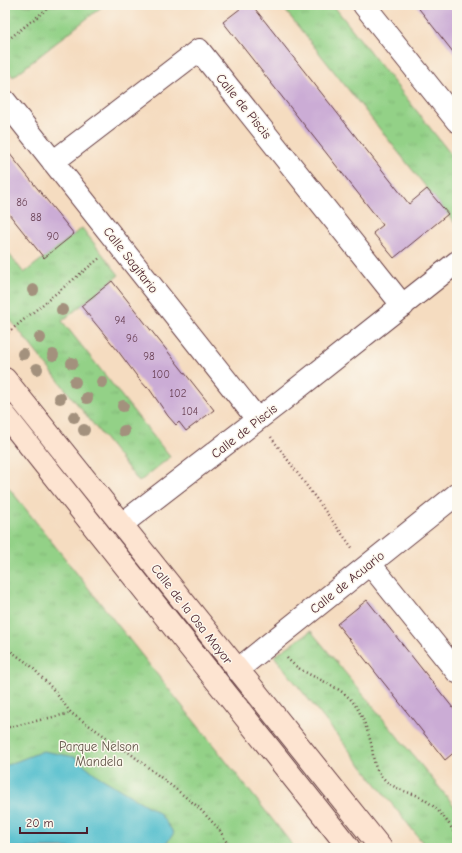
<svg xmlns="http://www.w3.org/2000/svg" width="462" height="853" viewBox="0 0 462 853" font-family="'Comic Neue',sans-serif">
<defs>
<pattern id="grass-tufts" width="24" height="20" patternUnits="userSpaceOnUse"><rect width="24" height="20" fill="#93d187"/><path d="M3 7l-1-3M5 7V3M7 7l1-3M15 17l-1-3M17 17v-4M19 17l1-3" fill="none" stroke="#80b375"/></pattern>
</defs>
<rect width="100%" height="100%" fill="#fbf7ec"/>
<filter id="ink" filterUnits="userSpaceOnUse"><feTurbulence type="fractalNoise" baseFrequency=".025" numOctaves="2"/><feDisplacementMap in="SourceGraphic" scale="8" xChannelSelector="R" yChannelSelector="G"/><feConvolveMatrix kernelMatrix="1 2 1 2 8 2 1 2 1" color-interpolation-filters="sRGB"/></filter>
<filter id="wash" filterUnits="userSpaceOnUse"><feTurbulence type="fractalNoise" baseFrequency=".012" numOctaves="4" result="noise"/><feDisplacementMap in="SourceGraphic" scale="16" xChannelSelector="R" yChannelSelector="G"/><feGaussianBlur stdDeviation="0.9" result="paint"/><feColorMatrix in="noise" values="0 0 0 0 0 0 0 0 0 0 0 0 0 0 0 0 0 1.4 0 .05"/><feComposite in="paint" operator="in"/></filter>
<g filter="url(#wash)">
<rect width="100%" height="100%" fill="#f5dcc0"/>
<path fill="url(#grass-tufts)" stroke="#6e7859" d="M 5,5 L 104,5 L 13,77 L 5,66 Z
M 281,5 L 333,5 L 457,162 L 457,226 Z
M 82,228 L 119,275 L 62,321 L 170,457 L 139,482 L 5,313 L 5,249 L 24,273 Z
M 5,483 L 295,848 L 5,848 Z
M 311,631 L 457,809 L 457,848 L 427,848 L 274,656 Z"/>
<path fill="#54bfce" stroke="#4f6f7c" d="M 43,751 L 75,757 L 98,776 L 159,813 L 174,833 L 163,848 L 5,848 L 5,766 Z"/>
<g id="blocks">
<path fill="#cbacd5" d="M 245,5 L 252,5 L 409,204 L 427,189 L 448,214 L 394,258 L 373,233 L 383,225 L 223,22 Z
M 416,5 L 457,5 L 457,57 Z
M 5,148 L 74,234 L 44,258 L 5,209 Z
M 112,281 L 214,410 L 186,431 L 179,422 L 176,425 L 168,416 L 148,387 L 147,388 L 139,379 L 118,351 L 81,306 Z
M 367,600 L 457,713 L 457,750 L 445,760 L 337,624 Z"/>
</g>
</g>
<g filter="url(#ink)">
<use href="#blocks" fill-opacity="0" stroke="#643b41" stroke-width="1"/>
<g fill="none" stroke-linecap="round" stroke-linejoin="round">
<defs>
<path id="street" d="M 364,5 L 457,121
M 5,101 L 257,419
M 53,162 L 199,50 L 403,306
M 122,524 L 279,403 L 457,262
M 370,564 L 457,672
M 237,670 L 457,494"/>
<path id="secondary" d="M 5,379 L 381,848
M 5,415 L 349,848"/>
</defs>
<use href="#street" stroke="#643b41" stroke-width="24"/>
<use href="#secondary" stroke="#643b41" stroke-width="24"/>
<path stroke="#643b41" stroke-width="2.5" stroke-dasharray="1 3" stroke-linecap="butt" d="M 5,42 L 52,5
M 5,335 L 101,257
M 271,437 L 353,549
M 5,647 L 30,665 L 52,688 L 71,713 L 131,754 L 197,806 L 219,829 L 230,848
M 287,658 C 303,677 335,681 352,701 C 362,713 367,729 371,743 C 374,756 372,768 384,779 C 393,788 404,791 416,795 C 434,803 449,821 457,838
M 5,728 L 71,713
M 227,843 L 237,848
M 222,848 L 226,842"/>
<use href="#street" stroke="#fff" stroke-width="22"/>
<use href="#secondary" stroke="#fde4d1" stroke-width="22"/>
</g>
<g fill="#a3917d">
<circle cx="33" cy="290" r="6"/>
<circle cx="62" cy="310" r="6"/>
<circle cx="40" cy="338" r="6"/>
<circle cx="23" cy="354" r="6"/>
<circle cx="53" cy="355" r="6"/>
<circle cx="72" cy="363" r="6"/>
<circle cx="37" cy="369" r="6"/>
<circle cx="75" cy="382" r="6"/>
<circle cx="102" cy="382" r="6"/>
<circle cx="60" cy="398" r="6"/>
<circle cx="87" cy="398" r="6"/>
<circle cx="123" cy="406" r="6"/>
<circle cx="74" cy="417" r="6"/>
<circle cx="84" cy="430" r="6"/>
<circle cx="124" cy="431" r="6"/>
</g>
</g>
<g text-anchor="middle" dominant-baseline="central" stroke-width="3" stroke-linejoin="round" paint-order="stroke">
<g font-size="11" fill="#6a4256">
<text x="22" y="202">86</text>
<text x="36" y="217">88</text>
<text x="53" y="236">90</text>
<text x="120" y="320">94</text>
<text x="132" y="338">96</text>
<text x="149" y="356">98</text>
<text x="161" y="374">100</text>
<text x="178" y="393">102</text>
<text x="190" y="411">104</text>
</g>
<g font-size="13" fill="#4a1f2b" stroke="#fbf7ec">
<text transform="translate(244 106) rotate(51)">Calle de Piscis</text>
<text transform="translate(131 260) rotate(52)">Calle Sagitario</text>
<text transform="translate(244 431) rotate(-38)">Calle de Piscis</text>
<text transform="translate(347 582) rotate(-39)">Calle de Acuario</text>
<text transform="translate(192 614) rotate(52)">Calle de la Osa Mayor</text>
</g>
<g font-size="13" fill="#605447" stroke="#fbf7ec">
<text x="99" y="746">Parque Nelson<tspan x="99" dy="15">Mandela</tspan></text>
</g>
</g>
<rect width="462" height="853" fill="none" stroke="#fbf7ec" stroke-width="20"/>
<path d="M20 827v6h67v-6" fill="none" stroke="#4a1f2b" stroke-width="2"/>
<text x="26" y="827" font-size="12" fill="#4a1f2b" stroke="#fbf7ec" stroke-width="3" paint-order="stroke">20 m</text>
</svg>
